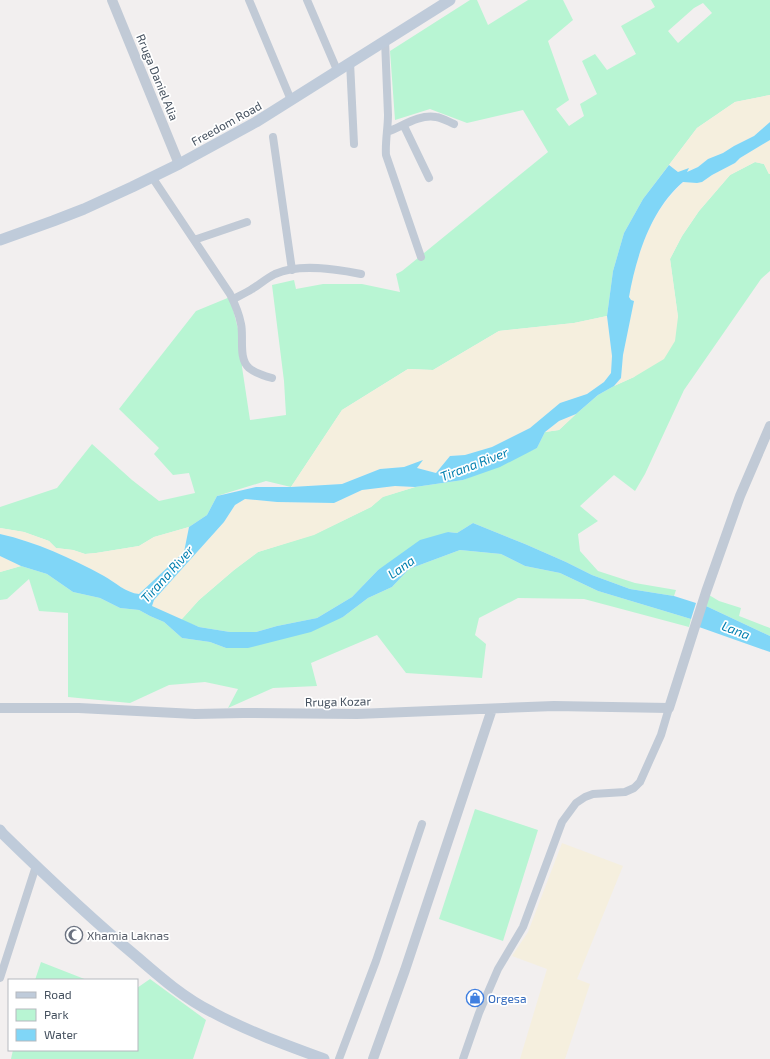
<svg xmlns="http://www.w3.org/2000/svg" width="770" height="1059" viewBox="0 0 770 1059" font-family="'Exo 2',sans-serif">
<rect width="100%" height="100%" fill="#f2efef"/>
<path fill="#b8f5d3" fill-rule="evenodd" d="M 470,0 L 477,0 L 488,25 L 528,0 L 563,0 L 573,20 L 548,41 L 569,100 L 556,109 L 569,126 L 584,116 L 580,104 L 597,94 L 582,61 L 595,54 L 607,70 L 636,54 L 621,26 L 655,7 L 651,0 L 770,0 L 770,95 L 735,102 L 697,128 L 643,199 L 624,233 L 613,271 L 607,316 L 574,323 L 499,331 L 433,370 L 408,369 L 342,410 L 291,487 L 266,481 L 217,496 L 207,515 L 189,527 L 154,537 L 139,546 L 96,553 L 85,554 L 73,550 L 56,548 L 49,541 L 24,532 L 0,528 L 0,507 L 57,488 L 92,444 L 132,480 L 159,501 L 195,493 L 189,473 L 173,475 L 154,454 L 159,448 L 119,409 L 196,311 L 230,297 L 242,345 L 242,367 L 250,420 L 286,415 L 284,381 L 272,285 L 294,280 L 296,289 L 323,284 L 362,284 L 400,292 L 396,274 L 402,271 L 548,152 L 523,110 L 467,123 L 430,109 L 395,120 L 390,51 ZM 703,3 L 712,13 L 678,43 L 668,31 L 694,8 Z
M 755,162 L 764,164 L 769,174 L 770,174 L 770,271 L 761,279 L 684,390 L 645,474 L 635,491 L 614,475 L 580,506 L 598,521 L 578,534 L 580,551 L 598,571 L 635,583 L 676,590 L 674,596 L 630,589 L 592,575 L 566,562 L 525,544 L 473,523 L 457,533 L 448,532 L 378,570 L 352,597 L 317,618 L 277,626 L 256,632 L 230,632 L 199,627 L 181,620 L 199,600 L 234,570 L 258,552 L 315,534 L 371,507 L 382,497 L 415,487 L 463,480 L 537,448 L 545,432 L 559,430 L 576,414 L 598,395 L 614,386 L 634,377 L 678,317 L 670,259 L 682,236 L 699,211 L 730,175 Z
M 460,550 L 501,554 L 525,566 L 560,573 L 598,591 L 691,619 L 689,627 L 584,599 L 518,598 L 479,618 L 475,635 L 486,644 L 482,678 L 406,673 L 377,635 L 311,663 L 317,686 L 273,688 L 228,708 L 238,689 L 205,682 L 169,685 L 130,703 L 68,697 L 68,613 L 39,611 L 29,579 L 7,599 L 0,600 L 0,572 L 21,566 L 47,574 L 73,592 L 100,598 L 120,608 L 139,610 L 150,616 L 164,622 L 182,638 L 210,642 L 226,648 L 343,617 L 368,598 L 392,587 L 409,569 Z
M 709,595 L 719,601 L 741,608 L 739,616 L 770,628 L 770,636 L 706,606 Z
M 475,809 L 538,830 L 503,941 L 439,919 Z
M 41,962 L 87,980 L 35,980 Z
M 150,979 L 206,1020 L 193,1059 L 11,1059 L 13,1050 L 137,1050 L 137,988 Z"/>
<path fill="#f5efde" d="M 770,95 L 770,122 L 754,136 L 734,146 L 723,153 L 708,159 L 698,167 L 686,172 L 678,172 L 669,165 L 697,128 L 735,102 Z
M 770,140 L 770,174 L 769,174 L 764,164 L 755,162 L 730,175 L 699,211 L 682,236 L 670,259 L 678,317 L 675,341 L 664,359 L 634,377 L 614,386 L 621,378 L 623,355 L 634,301 L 631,300 L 629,297 C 636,256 651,210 684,182 L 697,183 L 702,182 L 712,175 L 735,163 L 740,158 Z
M 607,316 L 612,356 L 611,373 L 604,382 L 587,394 L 560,403 L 530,428 L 492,447 L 465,455 L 450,456 L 436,473 L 416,468 L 422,461 L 404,467 L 380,469 L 342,484 L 291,487 L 342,410 L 408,369 L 433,370 L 499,331 L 574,323 Z
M 576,414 L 559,430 L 545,432 L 559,421 Z
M 395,486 L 415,487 L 383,497 L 371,507 L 314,535 L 258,552 L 234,570 L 199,600 L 181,620 L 152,607 L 154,600 L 224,522 L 235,505 L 245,499 L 277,502 L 334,503 L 362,490 Z
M 189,527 L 184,552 L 139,594 C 126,593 115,582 104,576 C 71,558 36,542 0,534 L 0,528 L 24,532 L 49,541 L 56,548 L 73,550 L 85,554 L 96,553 L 139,546 L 154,537 Z
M 0,556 L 21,566 L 0,572 Z
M 562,843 L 623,866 L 577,979 L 590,984 L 565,1059 L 520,1059 L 547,969 L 512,956 L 528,932 Z"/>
<path fill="#80d6f7" d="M 770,122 L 770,140 L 740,158 L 735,163 L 712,175 L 702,182 L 697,183 L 683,182 C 651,209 636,257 629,297 L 631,300 L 634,301 L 623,355 L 621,378 L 614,386 L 598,395 L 576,414 L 559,421 L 545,432 L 537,448 L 500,467 L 463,480 L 415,487 L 395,486 L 362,490 L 334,503 L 277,502 L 245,499 L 235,505 L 224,522 L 154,600 L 152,606 L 199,627 L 230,632 L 256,632 L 277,626 L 317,618 L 352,597 L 378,570 L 420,540 L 448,532 L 457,533 L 473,523 L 525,544 L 566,562 L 592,575 L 630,589 L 674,596 L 696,603 L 691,619 L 598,591 L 560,573 L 525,566 L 501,554 L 460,550 L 409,569 L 392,587 L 368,598 L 343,617 L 311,632 L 248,648 L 226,648 L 210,642 L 182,638 L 164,622 L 150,616 L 139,610 L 120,608 L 100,598 L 73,592 L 47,574 L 21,566 L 0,556 L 0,534 C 36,542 71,558 104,576 C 115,582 126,593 139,594 L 184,552 L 189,527 L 207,515 L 217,496 L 256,487 L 291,487 L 342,484 L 380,469 L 404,467 L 423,460 L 417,468 L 436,473 L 450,456 L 465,455 L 492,447 L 530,428 L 560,403 L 587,394 L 604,382 L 611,373 L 612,356 L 607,316 L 613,271 L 624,233 L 643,199 L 669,165 L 678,172 L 689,168 L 687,172 L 698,167 L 708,159 L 723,153 L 734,146 L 754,136 Z
M 706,606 L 770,636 L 770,652 L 699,627 Z"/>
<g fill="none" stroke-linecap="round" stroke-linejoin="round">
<path stroke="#c1cad6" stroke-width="8" d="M 249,0 L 291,100
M 307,0 L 337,70
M 385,40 L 388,115 C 388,128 385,142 386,155 L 421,257
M 350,62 L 354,144
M 404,126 L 429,178
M 387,132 C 403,126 419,114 436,117 C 443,118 449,122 454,124
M 273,137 L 292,270
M 152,177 L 230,294 C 235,304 239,313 241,324 C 244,337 238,358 249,368 C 255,373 265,376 272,378
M 194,240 L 247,222
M 233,299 C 239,296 246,293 252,289 C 260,284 267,278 275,274 C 299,263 336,269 361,274
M 0,978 L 36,866
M 339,1059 L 376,961 L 422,824
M 463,1059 L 479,1013 L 498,969 L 523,927 L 562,822 L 576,803 L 585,797 L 593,794 L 625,792 L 634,788 L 640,782 L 661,735 L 669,708"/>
<path stroke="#c1cad6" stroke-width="10" d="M 112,0 L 179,164
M 0,708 L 79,708 L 195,714 L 243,713 L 357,714 L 554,706 L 669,708 L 706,592 L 740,496 L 770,426
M 373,1059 L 405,970 L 492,709"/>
<path stroke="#bfcbda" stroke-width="11" d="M 0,240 L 53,221 L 84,209 L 132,187 L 179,164 L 256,122 L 450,0
M 0,830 L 3,834 C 46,876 90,918 137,957 C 160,977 184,998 212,1012 C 247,1031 286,1045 324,1059"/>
</g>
<defs>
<symbol id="mosque-ring" viewBox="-11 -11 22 22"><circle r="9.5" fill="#fff" stroke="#6b7280" stroke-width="1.5"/><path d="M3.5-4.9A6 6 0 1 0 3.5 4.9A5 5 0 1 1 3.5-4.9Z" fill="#6b7280"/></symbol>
<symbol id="shop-ring" viewBox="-11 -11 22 22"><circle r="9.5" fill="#fff" stroke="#3f7fe0" stroke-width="1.5"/><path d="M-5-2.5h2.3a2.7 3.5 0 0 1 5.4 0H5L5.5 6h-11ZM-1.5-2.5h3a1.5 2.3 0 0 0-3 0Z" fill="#3f7fe0"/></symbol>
</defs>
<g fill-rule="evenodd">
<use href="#mosque-ring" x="64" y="925" width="20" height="20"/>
<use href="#shop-ring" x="465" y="988" width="20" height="20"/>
</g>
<g text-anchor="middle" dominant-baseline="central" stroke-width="3.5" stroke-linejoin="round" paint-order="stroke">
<g font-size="12" fill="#45515f" stroke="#fff">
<text transform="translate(158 77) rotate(68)">Rruga Daniel Alia</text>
<text transform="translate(226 123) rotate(-29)">Freedom Road</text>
<text transform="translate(338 701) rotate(-1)">Rruga Kozar</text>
</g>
<g font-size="12" fill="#5b616d" stroke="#fff" text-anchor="start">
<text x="87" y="935">Xhamia Laknas</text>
</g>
<g font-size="12" fill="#366cbe" stroke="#fff" text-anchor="start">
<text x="488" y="998">Orgesa</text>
</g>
<g font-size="13" font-style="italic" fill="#017faf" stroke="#fff">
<text transform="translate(474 464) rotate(-21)">Tirana River</text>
<text transform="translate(401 567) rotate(-35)">Lana</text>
<text transform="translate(167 574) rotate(-48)">Tirana River</text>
<text transform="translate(736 630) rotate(21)">Lana</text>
</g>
</g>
<rect x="8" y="979" width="130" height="72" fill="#ffffff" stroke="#b5b9bf"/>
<rect x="16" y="992" width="20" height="6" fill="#bfcbda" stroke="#b5b9bf"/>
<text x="44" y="999" font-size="12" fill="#45515f">Road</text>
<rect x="16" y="1009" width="20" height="12" fill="#b8f5d3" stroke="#b5b9bf"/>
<text x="44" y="1019" font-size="12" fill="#45515f">Park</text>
<rect x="16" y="1029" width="20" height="12" fill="#80d6f7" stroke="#b5b9bf"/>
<text x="44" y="1039" font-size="12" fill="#45515f">Water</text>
</svg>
